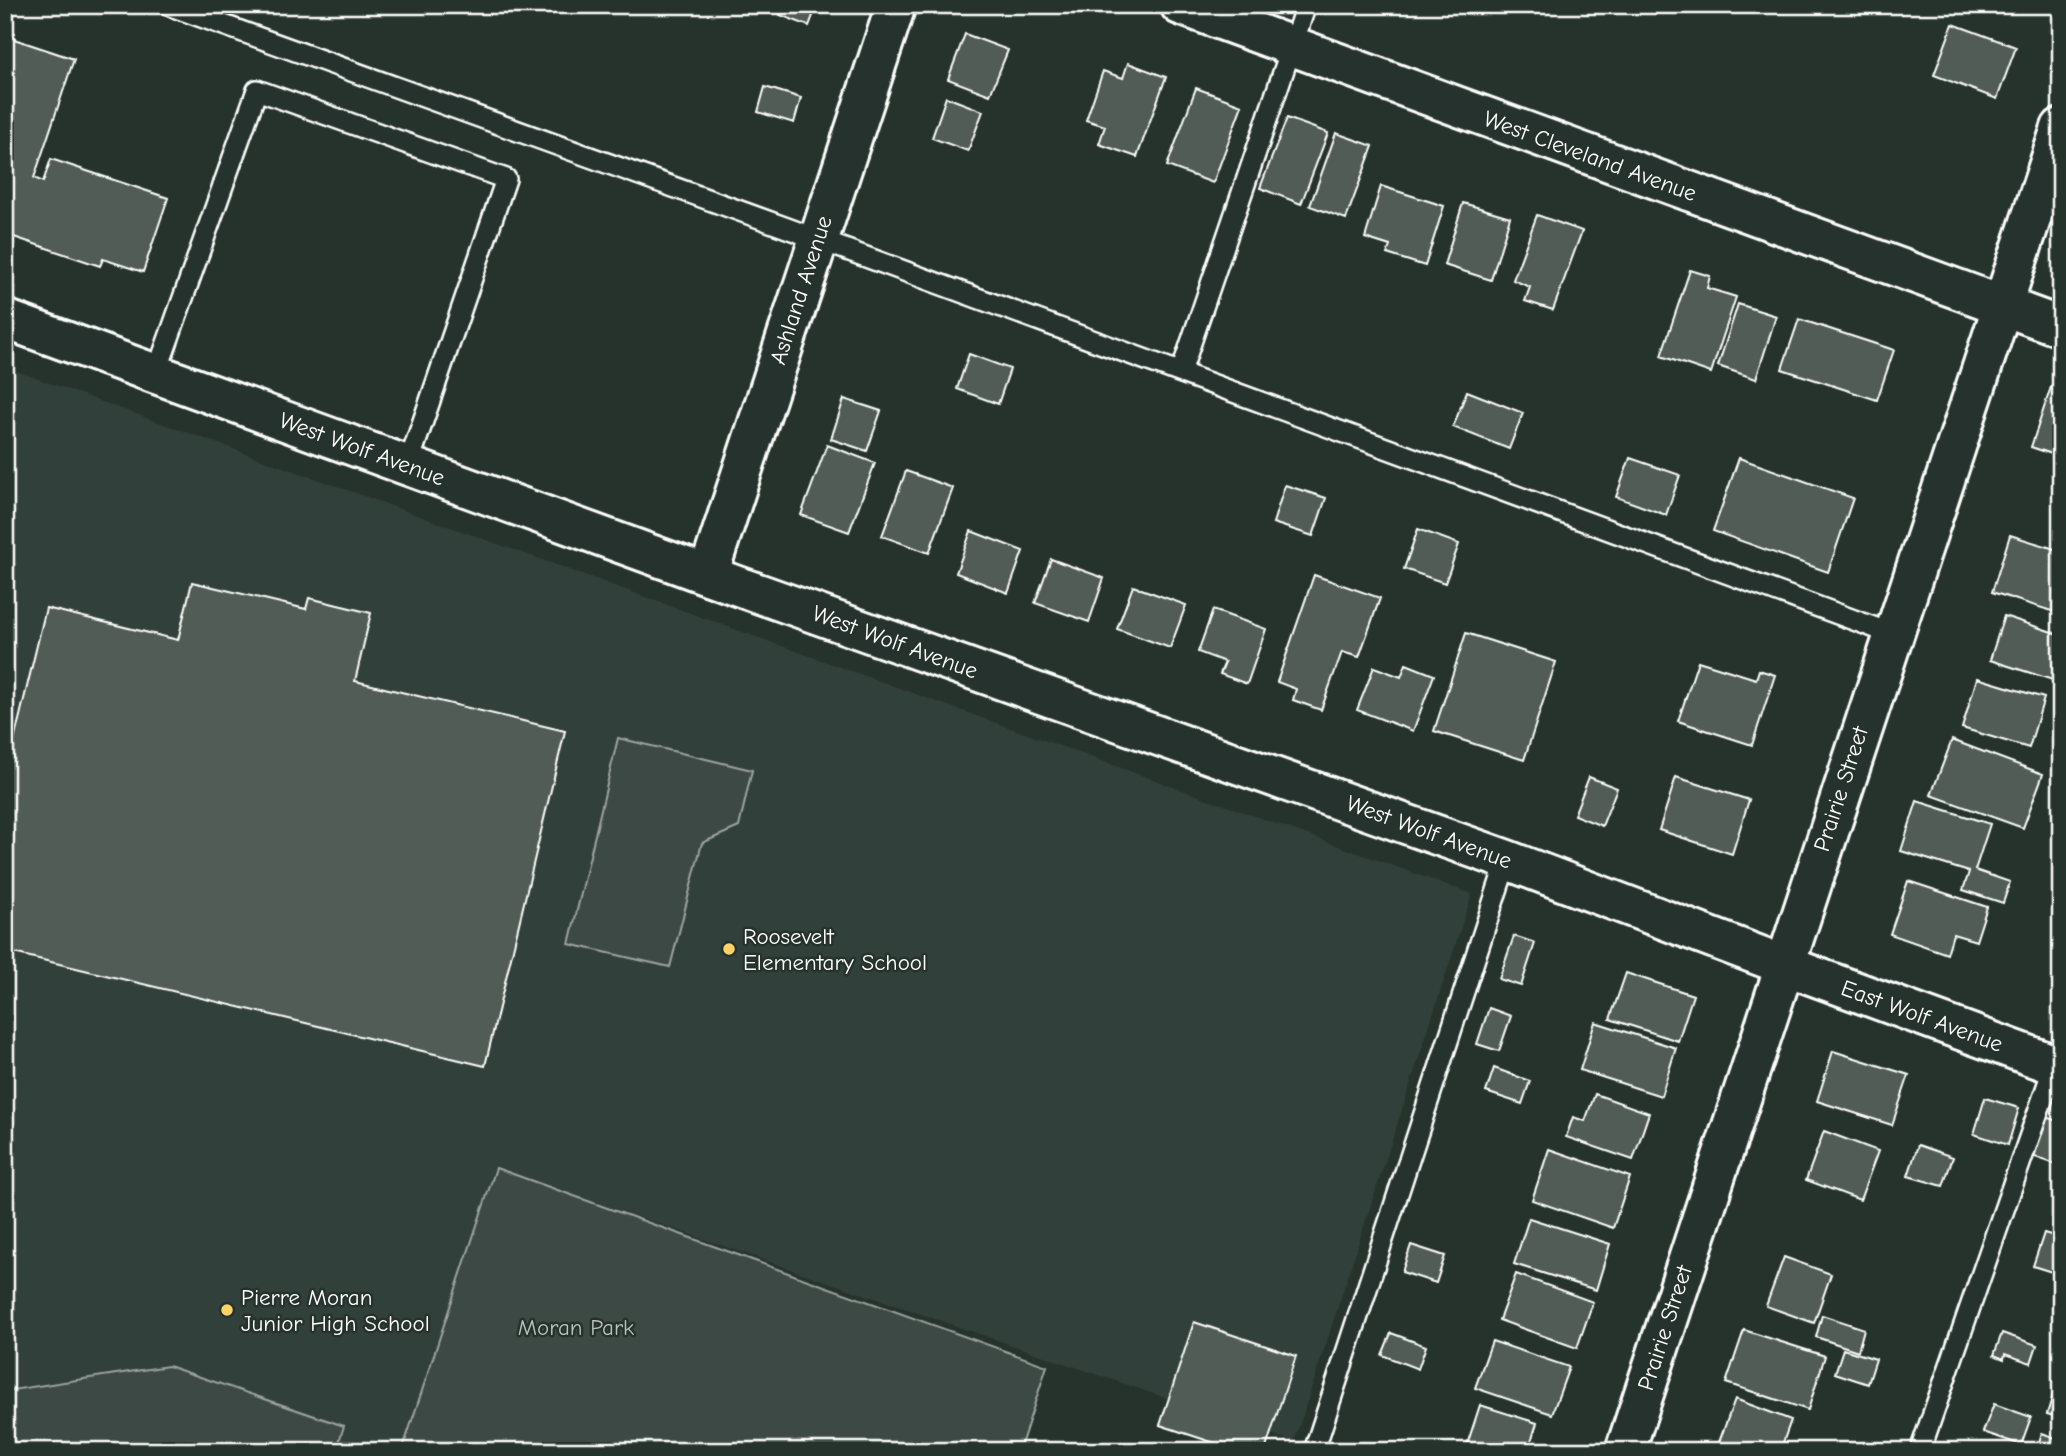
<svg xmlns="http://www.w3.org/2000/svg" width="2066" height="1456" viewBox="0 0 2066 1456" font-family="'Comic Neue',sans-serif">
<rect width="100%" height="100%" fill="#26332d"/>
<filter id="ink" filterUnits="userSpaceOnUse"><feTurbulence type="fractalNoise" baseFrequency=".0143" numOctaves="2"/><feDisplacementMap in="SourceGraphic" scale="14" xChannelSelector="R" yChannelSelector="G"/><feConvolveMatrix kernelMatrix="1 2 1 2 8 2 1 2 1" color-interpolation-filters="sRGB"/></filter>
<g filter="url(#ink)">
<path fill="#333f3a" d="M 5,367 L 1472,894 L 1294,1442 L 496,1168 L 402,1451 L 5,1451 Z"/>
<path fill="#3e4944" stroke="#9ea4a2" stroke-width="2" d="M 618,738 L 752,770 L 739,827 L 702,843 L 670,967 L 569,944 Z
M 496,1168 L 1047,1366 L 1019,1451 L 402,1451 Z
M 168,1366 L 344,1426 L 336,1451 L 5,1451 L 5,1391 Z"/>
<path fill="#515c57" stroke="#fff" stroke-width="2" d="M 784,5 L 817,5 L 809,26 L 780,15 Z
M 1953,24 L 2016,47 L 1997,99 L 1934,75 Z
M 965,34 L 1008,50 L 990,95 L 948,79 Z
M 5,36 L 74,59 L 34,178 L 43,182 L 51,159 L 168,198 L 143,272 L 103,259 L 100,266 L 5,234 Z
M 1128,63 L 1166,77 L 1137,157 L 1099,144 L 1105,126 L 1086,120 L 1103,71 L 1123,78 Z
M 765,87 L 801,98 L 794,123 L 758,112 Z
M 1196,88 L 1242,105 L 1213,183 L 1167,166 Z
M 946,97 L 983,111 L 968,151 L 932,138 Z
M 1287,118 L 1328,133 L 1301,204 L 1260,188 Z
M 1336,133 L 1373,146 L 1346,219 L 1310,206 Z
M 1381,186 L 1444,206 L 1425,266 L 1387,254 L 1390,246 L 1365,238 Z
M 1463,203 L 1510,217 L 1491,280 L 1444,265 Z
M 1537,215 L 1582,231 L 1553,310 L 1525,301 L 1530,287 L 1513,280 Z
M 1690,270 L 1710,276 L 1707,288 L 1736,297 L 1711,373 L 1661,356 Z
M 1738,304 L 1776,316 L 1756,379 L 1718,366 Z
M 1799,319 L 1894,350 L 1877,400 L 1782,369 Z
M 969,354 L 1010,369 L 998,404 L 957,389 Z
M 2051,387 L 2061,390 L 2061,457 L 2031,447 Z
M 1467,391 L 1523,413 L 1509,449 L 1453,427 Z
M 844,399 L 881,411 L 867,451 L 831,439 Z
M 827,445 L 875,463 L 849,532 L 801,515 Z
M 1630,458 L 1680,475 L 1666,515 L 1616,497 Z
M 1739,458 L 1853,498 L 1828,572 L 1713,531 Z
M 906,471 L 953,488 L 929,553 L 882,536 Z
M 1285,485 L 1326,498 L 1313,536 L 1273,523 Z
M 1418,529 L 1459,544 L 1445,583 L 1404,569 Z
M 971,531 L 1023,551 L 1008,593 L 956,573 Z
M 2010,535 L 2061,551 L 2061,614 L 1992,592 Z
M 1051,559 L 1104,578 L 1089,622 L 1035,603 Z
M 1314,575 L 1380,598 L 1359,657 L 1342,652 L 1321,710 L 1293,700 L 1296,689 L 1277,682 Z
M 192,582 L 306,609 L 309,598 L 371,613 L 355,681 L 565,731 L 485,1066 L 5,951 L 5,778 L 46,608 L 178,640 Z
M 1133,586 L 1186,605 L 1170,648 L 1117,629 Z
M 1213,610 L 1266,629 L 1247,684 L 1220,674 L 1225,662 L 1198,652 Z
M 2004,616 L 2061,635 L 2059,682 L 1990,660 Z
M 1466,633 L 1556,662 L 1524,760 L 1434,731 Z
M 1698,661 L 1756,679 L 1759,670 L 1775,675 L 1752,745 L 1678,721 Z
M 1406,664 L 1434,675 L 1413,731 L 1357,710 L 1374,667 L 1401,677 Z
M 1977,678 L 2044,698 L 2029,748 L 1962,728 Z
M 1952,740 L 2043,774 L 2023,828 L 1931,795 Z
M 1589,777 L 1617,788 L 1602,826 L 1574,815 Z
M 1676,777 L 1749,800 L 1732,854 L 1659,830 Z
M 1917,801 L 1990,824 L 1975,870 L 2010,882 L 2003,903 L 1963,890 L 1969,872 L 1901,851 Z
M 1908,881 L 1987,907 L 1976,941 L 1953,934 L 1947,954 L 1890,934 Z
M 1514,936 L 1535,943 L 1521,986 L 1499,979 Z
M 1626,973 L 1693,995 L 1678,1041 L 1610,1019 Z
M 1489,1008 L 1511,1016 L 1499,1051 L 1477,1044 Z
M 1595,1022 L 1676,1048 L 1661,1096 L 1580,1070 Z
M 1833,1051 L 1909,1075 L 1892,1125 L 1817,1101 Z
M 1494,1068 L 1530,1081 L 1522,1104 L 1486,1092 Z
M 1595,1094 L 1649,1113 L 1633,1160 L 1566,1137 L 1573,1117 L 1585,1121 Z
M 1985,1098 L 2019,1108 L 2008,1145 L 1974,1134 Z
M 2045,1117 L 2061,1122 L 2061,1166 L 2032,1156 Z
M 1824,1131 L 1878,1151 L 1860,1200 L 1806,1180 Z
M 1918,1145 L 1953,1157 L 1943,1186 L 1908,1176 Z
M 1549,1149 L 1630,1177 L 1613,1228 L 1532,1200 Z
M 1529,1218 L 1610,1244 L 1596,1290 L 1514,1264 Z
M 2044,1233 L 2061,1238 L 2061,1275 L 2033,1266 Z
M 1411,1245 L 1445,1256 L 1436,1283 L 1402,1272 Z
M 1784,1257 L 1831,1274 L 1814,1323 L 1766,1306 Z
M 1516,1274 L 1593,1302 L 1577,1348 L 1499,1320 Z
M 1822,1315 L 1864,1329 L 1858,1351 L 1816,1337 Z
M 1194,1322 L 1296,1356 L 1265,1451 L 1239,1451 L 1160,1425 Z
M 1744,1330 L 1825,1356 L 1808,1410 L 1726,1383 Z
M 1391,1333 L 1426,1346 L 1418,1369 L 1382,1355 Z
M 2002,1333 L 2037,1345 L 2031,1363 L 2005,1354 L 2004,1359 L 1994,1355 Z
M 1492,1341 L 1569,1367 L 1552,1414 L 1475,1388 Z
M 1843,1349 L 1876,1359 L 1868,1384 L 1835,1373 Z
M 2061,1369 L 2061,1418 L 2047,1414 Z
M 1735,1399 L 1791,1420 L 1780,1451 L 1734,1451 L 1718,1445 Z
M 1994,1404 L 2031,1417 L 2021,1445 L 1983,1432 Z
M 1480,1405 L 1537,1423 L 1528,1451 L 1465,1451 Z
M 2042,1433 L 2061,1440 L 2061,1451 L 2036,1451 Z"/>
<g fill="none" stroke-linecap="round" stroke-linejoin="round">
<defs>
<path id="service" d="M 168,5 L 787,228 L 1892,634
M 1181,372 L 1306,5
M 156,374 L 257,90 L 506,179 L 408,465
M 1314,1451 L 1507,860
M 1920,1451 L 2061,1046"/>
<path id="minor" d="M 1180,5 L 2061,327
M 708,575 L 896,5
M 1784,965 L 2061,1067"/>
<path id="tertiary" d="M 5,319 L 735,585 L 1507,860 L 1784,965"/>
<path id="secondary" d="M 1625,1451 L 2061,128"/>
</defs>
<use href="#service" stroke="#fff" stroke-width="24"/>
<use href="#minor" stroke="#fff" stroke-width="44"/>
<use href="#tertiary" stroke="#fff" stroke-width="44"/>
<use href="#secondary" stroke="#fff" stroke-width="44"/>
<use href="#service" stroke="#26332d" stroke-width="19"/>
<use href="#minor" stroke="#26332d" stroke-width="38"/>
<use href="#tertiary" stroke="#26332d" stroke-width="38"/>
<use href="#secondary" stroke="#26332d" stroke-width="38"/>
</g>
</g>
<g fill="#ffd166" stroke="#26332d" stroke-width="2.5">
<circle cx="729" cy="949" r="7"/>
<circle cx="227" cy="1310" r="7"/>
</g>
<g text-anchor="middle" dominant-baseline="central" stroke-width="5" stroke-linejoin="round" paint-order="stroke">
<g font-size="23" fill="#fff" stroke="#26332d">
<text transform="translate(1590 156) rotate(20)">West Cleveland Avenue</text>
<text transform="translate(801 290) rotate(-72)">Ashland Avenue</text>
<text transform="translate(362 449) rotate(20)">West Wolf Avenue</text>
<text transform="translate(895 642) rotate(20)">West Wolf Avenue</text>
<text transform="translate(1841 789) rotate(-72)">Prairie Street</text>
<text transform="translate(1429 832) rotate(20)">West Wolf Avenue</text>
<text transform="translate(1922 1016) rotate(20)">East Wolf Avenue</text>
<text transform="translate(1665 1328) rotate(-72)">Prairie Street</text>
</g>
<g font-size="23" fill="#fff" stroke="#26332d" text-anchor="start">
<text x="743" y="936">Roosevelt<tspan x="743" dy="26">Elementary School</tspan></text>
<text x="241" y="1297">Pierre Moran<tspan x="241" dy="26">Junior High School</tspan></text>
</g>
<g font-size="23" fill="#bbbfbe" stroke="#26332d">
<text x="576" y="1327">Moran Park</text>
</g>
</g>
<rect width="2066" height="1456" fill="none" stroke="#26332d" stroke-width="28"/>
<rect x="14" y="14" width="2038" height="1428" fill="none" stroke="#fff" stroke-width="2.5" filter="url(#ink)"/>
</svg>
